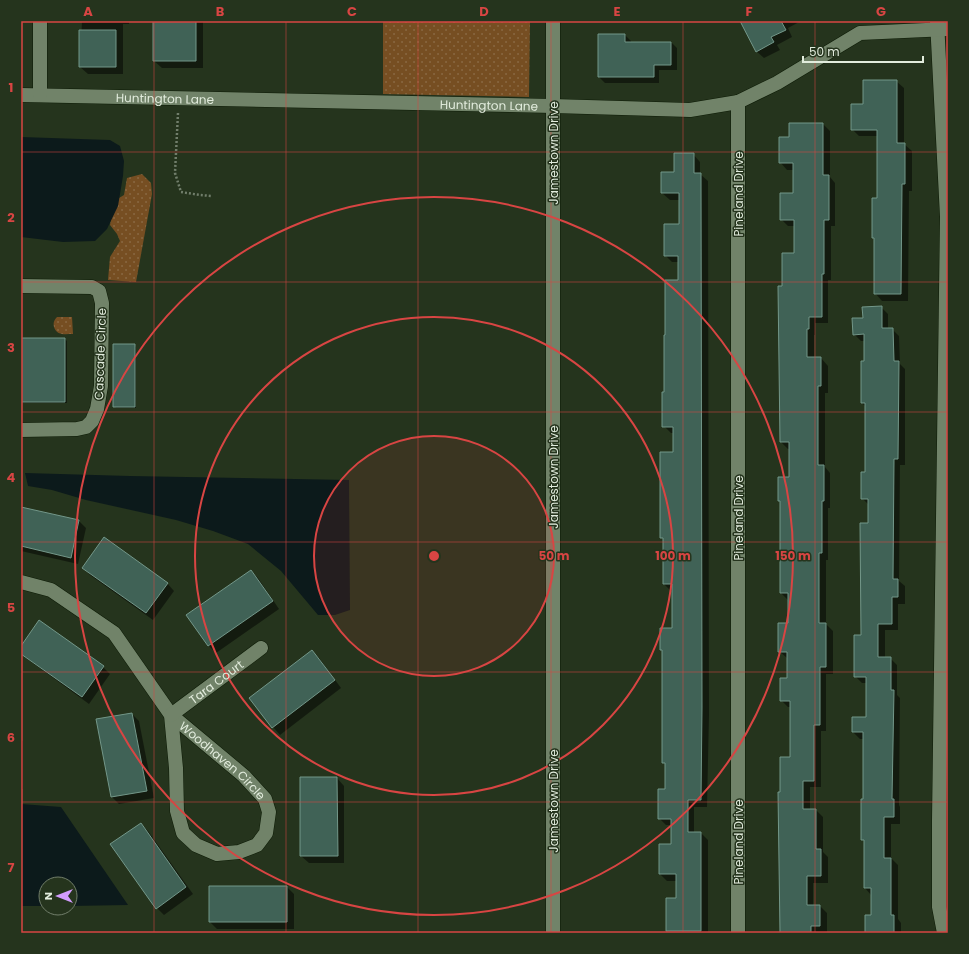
<svg xmlns="http://www.w3.org/2000/svg" width="969" height="954" viewBox="0 0 969 954" font-family="Poppins,sans-serif">
<defs>
<pattern id="grass-dots" width="8" height="8" patternUnits="userSpaceOnUse"><rect width="8" height="8" fill="#764e22"/><path d="M2 2h.1M6 6h.1" fill="none" stroke="#896842" stroke-width="1.8" stroke-linecap="round"/></pattern>
</defs>
<rect width="100%" height="100%" fill="#25341d"/>
<path fill="url(#grass-dots)" d="M 383,21 L 530,21 L 529,97 L 383,94 Z
M 142,174 L 151,183 L 152,194 L 136,282 L 108,280 L 110,257 L 120,241 L 117,234 L 110,225 L 114,201 L 124,195 L 127,178 Z
M 57,317 L 72,317 L 73,334 C 65,334 57,336 54,327 C 53,323 54,320 57,317 Z"/>
<path fill="#0c1a1b" d="M 21,137 L 110,140 L 120,146 L 124,161 L 123,176 L 118,206 L 107,229 L 95,241 L 63,242 L 21,237 Z
M 25,473 L 130,476 L 349,480 L 350,610 L 335,615 L 318,615 L 281,571 L 248,544 L 213,531 L 176,520 L 86,500 L 52,490 L 28,486 Z
M 21,804 L 61,807 L 128,905 L 70,906 L 70,884 L 46,884 L 46,906 L 21,906 Z"/>
<path fill="#0007" d="M 82,21 L 129,21 L 129,24 L 123,24 L 123,74 L 88,74 L 80,67 Z
M 154,21 L 203,21 L 203,68 L 162,68 L 154,61 Z
M 741,21 L 801,21 L 788,28 L 792,37 L 777,45 L 780,50 L 764,58 L 756,51 Z
M 599,35 L 625,35 L 631,41 L 631,42 L 671,42 L 677,48 L 677,70 L 659,70 L 659,83 L 605,83 L 599,77 Z
M 896,81 L 904,88 L 904,144 L 912,151 L 912,191 L 909,191 L 908,301 L 882,301 L 875,293 L 875,239 L 873,238 L 878,199 L 878,136 L 859,136 L 852,129 L 864,105 Z
M 823,124 L 830,131 L 830,177 L 835,183 L 835,226 L 831,226 L 831,280 L 828,280 L 828,323 L 815,323 L 815,335 L 814,335 L 814,358 L 821,358 L 828,366 L 828,393 L 825,393 L 825,467 L 830,473 L 830,508 L 828,508 L 828,560 L 826,560 L 826,624 L 833,631 L 833,674 L 826,674 L 826,731 L 821,731 L 821,787 L 810,787 L 810,810 L 816,810 L 823,817 L 823,852 L 828,857 L 828,883 L 813,883 L 813,906 L 820,906 L 827,913 L 827,932 L 781,933 L 781,793 L 791,758 L 791,707 L 788,707 L 781,700 L 788,679 L 788,658 L 787,658 L 779,651 L 789,624 L 788,600 L 781,593 L 781,502 L 779,501 L 790,478 L 790,449 L 788,449 L 781,442 L 783,287 L 795,254 L 795,226 L 788,226 L 781,219 L 794,194 L 794,170 L 787,170 L 780,162 L 790,138 Z
M 693,154 L 700,162 L 700,174 L 708,181 L 709,715 L 707,807 L 694,807 L 694,833 L 701,833 L 708,840 L 708,933 L 668,933 L 667,930 L 677,899 L 677,881 L 667,881 L 660,874 L 672,845 L 672,825 L 666,825 L 659,818 L 666,790 L 666,765 L 664,763 L 664,653 L 661,650 L 673,629 L 673,591 L 671,591 L 664,584 L 664,540 L 661,537 L 674,453 L 674,433 L 671,433 L 664,426 L 665,393 L 679,281 L 679,262 L 672,262 L 665,255 L 680,225 L 680,200 L 670,200 L 662,193 L 675,173 Z
M 881,307 L 888,314 L 888,329 L 892,329 L 899,336 L 900,364 L 905,369 L 905,465 L 900,465 L 899,581 L 905,586 L 905,604 L 898,604 L 898,630 L 885,630 L 885,658 L 890,658 L 897,665 L 897,695 L 900,698 L 899,805 L 900,807 L 900,824 L 891,824 L 891,858 L 898,865 L 898,919 L 901,923 L 901,933 L 866,933 L 872,916 L 871,895 L 865,888 L 865,842 L 862,839 L 864,800 L 864,739 L 860,739 L 853,732 L 867,718 L 867,683 L 862,683 L 855,676 L 862,636 L 869,524 L 869,505 L 862,498 L 866,473 L 866,407 L 862,403 L 862,362 L 865,362 L 865,341 L 861,341 L 854,334 L 864,319 Z
M 21,339 L 65,339 L 67,341 L 67,403 L 21,403 Z
M 134,345 L 136,347 L 136,408 L 116,408 L 114,406 Z
M 21,508 L 79,521 L 86,528 L 78,564 L 21,551 Z
M 83,567 L 167,583 L 174,591 L 153,620 L 90,575 Z
M 251,571 L 258,578 L 279,609 L 216,653 L 209,646 L 188,615 Z
M 21,647 L 103,667 L 110,674 L 89,704 L 26,658 L 21,654 Z
M 311,651 L 319,658 L 341,688 L 280,735 L 273,727 L 251,698 Z
M 132,714 L 139,721 L 154,798 L 119,804 L 112,797 L 97,720 Z
M 21,740 L 23,741 L 23,789 L 21,789 Z
M 337,778 L 344,786 L 344,863 L 309,863 L 301,856 Z
M 141,824 L 148,831 L 193,894 L 164,915 L 157,908 Z
M 287,887 L 294,894 L 294,929 L 217,929 L 210,922 Z"/>
<path fill="#406256" stroke="#739789" d="M 153,21 L 196,21 L 196,61 L 153,61 Z
M 740,21 L 781,21 L 786,30 L 771,37 L 774,42 L 756,52 Z
M 79,30 L 116,30 L 116,67 L 79,67 Z
M 598,34 L 625,34 L 625,42 L 671,42 L 671,65 L 654,65 L 654,77 L 598,77 Z
M 863,80 L 897,80 L 897,143 L 905,143 L 905,184 L 902,184 L 901,294 L 874,294 L 874,238 L 872,238 L 872,198 L 877,198 L 877,130 L 851,130 L 851,104 L 863,104 Z
M 789,123 L 823,123 L 823,175 L 829,175 L 829,220 L 824,220 L 824,274 L 822,274 L 822,317 L 809,317 L 809,329 L 807,329 L 807,357 L 821,357 L 821,386 L 818,386 L 818,465 L 824,465 L 824,501 L 822,501 L 822,553 L 819,553 L 819,623 L 826,623 L 826,667 L 820,667 L 820,725 L 814,725 L 814,781 L 803,781 L 803,809 L 816,809 L 816,849 L 821,849 L 821,876 L 807,876 L 807,905 L 820,905 L 820,926 L 811,926 L 811,933 L 780,933 L 778,792 L 780,792 L 780,757 L 790,757 L 790,701 L 780,701 L 780,678 L 787,678 L 787,652 L 778,652 L 778,623 L 788,623 L 788,593 L 780,593 L 780,501 L 778,501 L 778,477 L 789,477 L 789,442 L 780,442 L 778,286 L 782,286 L 782,253 L 794,253 L 794,220 L 780,220 L 780,193 L 793,193 L 793,163 L 779,163 L 779,137 L 789,137 Z
M 674,153 L 694,153 L 694,173 L 701,173 L 702,707 L 701,800 L 688,800 L 688,832 L 701,832 L 701,931 L 666,931 L 666,898 L 676,898 L 676,874 L 659,874 L 659,844 L 671,844 L 671,819 L 658,819 L 658,789 L 665,789 L 665,763 L 662,763 L 662,650 L 660,650 L 660,628 L 672,628 L 672,584 L 663,584 L 663,538 L 660,538 L 660,452 L 673,452 L 673,427 L 662,427 L 662,392 L 664,392 L 664,335 L 665,335 L 665,280 L 678,280 L 678,256 L 664,256 L 664,224 L 679,224 L 679,193 L 661,193 L 661,172 L 674,172 Z
M 882,306 L 882,328 L 893,328 L 894,361 L 899,361 L 898,459 L 894,459 L 893,579 L 898,579 L 898,597 L 892,597 L 892,624 L 878,624 L 878,657 L 891,657 L 891,690 L 894,690 L 892,799 L 894,799 L 894,817 L 884,817 L 884,858 L 891,858 L 891,915 L 894,915 L 894,933 L 865,933 L 865,915 L 871,915 L 871,888 L 864,888 L 864,840 L 861,840 L 861,799 L 863,799 L 863,732 L 852,732 L 852,717 L 866,717 L 866,677 L 854,677 L 854,635 L 861,635 L 860,523 L 868,523 L 868,499 L 861,499 L 861,472 L 865,472 L 865,403 L 861,403 L 861,361 L 864,361 L 864,334 L 853,335 L 852,318 L 863,318 L 862,307 Z
M 21,338 L 65,338 L 65,402 L 21,402 Z
M 113,344 L 135,344 L 135,407 L 113,407 Z
M 21,507 L 79,520 L 71,558 L 21,546 Z
M 104,537 L 168,583 L 146,613 L 82,568 Z
M 251,570 L 273,601 L 208,646 L 186,615 Z
M 39,620 L 104,666 L 82,697 L 21,654 L 21,646 Z
M 312,650 L 335,680 L 272,728 L 249,698 Z
M 132,713 L 147,791 L 111,797 L 96,719 Z
M 300,777 L 337,777 L 338,856 L 300,856 Z
M 141,823 L 186,887 L 156,909 L 110,844 Z
M 209,886 L 287,886 L 287,922 L 209,922 Z"/>
<g fill="none" stroke-linecap="round" stroke-linejoin="round">
<defs>
<g id="minor">
<path d="M 937,21 L 947,217 L 939,820 L 939,907 L 944,933"/>
<path id="s1" d="M 21,95 L 553,106 L 690,110 L 738,102 L 777,83 L 860,33 L 948,29"/>
<path d="M 40,95 L 40,21"/>
<path d="M 21,286 L 92,287 L 99,291 L 102,303 L 101,386 L 97,409 L 92,421 L 86,427 L 77,429 L 21,430"/>
<path id="s2" d="M 21,582 L 51,590 L 114,633 L 171,715 L 244,776 L 265,799 L 269,812 L 266,833 L 257,845 L 239,852 L 217,854 L 196,845 L 183,833 L 177,811 L 176,768 L 171,715"/>
<path id="s3" d="M 171,715 L 261,648"/>
<path d="M 553,933 L 553,21"/>
<path d="M 738,933 L 738,102"/>
</g>
</defs>
<use href="#minor" stroke="#0d1b06" stroke-width="15"/>
<path stroke="#717e6b" stroke-width="2.5" stroke-dasharray="2 2" stroke-linecap="butt" d="M 178,113 L 175,173 L 181,192 L 200,195 L 211,196"/>
<use href="#minor" stroke="#718369" stroke-width="14"/>
</g>
<path fill="none" stroke="#d84543" stroke-width="1" stroke-opacity="0.55" d="M 154,21 L 154,933M 286,21 L 286,933M 418,21 L 418,933M 551,21 L 551,933M 683,21 L 683,933M 815,21 L 815,933M 21,152 L 948,152M 21,282 L 948,282M 21,412 L 948,412M 21,542 L 948,542M 21,672 L 948,672M 21,802 L 948,802"/>
<circle cx="434" cy="556" r="120" fill="#d84543" fill-opacity=".12"/>
<g fill="none" stroke="#d84543" stroke-width="2">
<circle cx="434" cy="556" r="120"/>
<circle cx="434" cy="556" r="239"/>
<circle cx="434" cy="556" r="359"/>
</g>
<g text-anchor="middle" dominant-baseline="central" stroke-width="3" stroke-linejoin="round" paint-order="stroke">
<g font-size="12" fill="#e2ecdd" stroke="#25341d">
<text stroke="none"><textPath href="#s1" startOffset="144">Huntington Lane</textPath></text>
<text stroke="none"><textPath href="#s1" startOffset="468">Huntington Lane</textPath></text>
<text transform="translate(553 153) rotate(-90)">Jamestown Drive</text>
<text transform="translate(738 194) rotate(-90)">Pineland Drive</text>
<text transform="translate(100 354) rotate(-88)">Cascade Circle</text>
<text transform="translate(553 477) rotate(-90)">Jamestown Drive</text>
<text transform="translate(738 518) rotate(-90)">Pineland Drive</text>
<text stroke="none"><textPath href="#s3" startOffset="56">Tara Court</textPath></text>
<text stroke="none"><textPath href="#s2" startOffset="276">Woodhaven Circle</textPath></text>
<text transform="translate(553 801) rotate(-90)">Jamestown Drive</text>
<text transform="translate(738 842) rotate(-90)">Pineland Drive</text>
</g>
</g>
<circle cx="434" cy="556" r="6" fill="#d84543" stroke="#25341d" stroke-width="2"/>
<g font-size="12" text-anchor="middle" font-weight="bold" fill="#d84543" stroke="#25341d" stroke-width="3" stroke-linejoin="round" paint-order="stroke">
<text x="554" y="560">50 m</text>
<text x="673" y="560">100 m</text>
<text x="793" y="560">150 m</text>
</g>
<rect width="969" height="954" fill="none" stroke="#25341d" stroke-width="44"/>
<g transform="translate(58 896) rotate(270)"><circle r="19" fill="#25341d" stroke="#717e6a"/>
<path d="M0-3L7 15L0 10L-7 15Z" fill="#d39cfd"/>
<text y="-6" font-size="11" font-weight="bold" text-anchor="middle" fill="#e2ecdd">N</text>
</g>
<path d="M803 56v6h120v-6" fill="none" stroke="#e2ecdd" stroke-width="2"/>
<text x="809" y="56" font-size="12" fill="#e2ecdd" stroke="#25341d" stroke-width="3" paint-order="stroke">50 m</text>
<rect x="22" y="22" width="925" height="910" fill="none" stroke="#d84543" stroke-width="1.5"/>
<g font-size="13" text-anchor="middle" font-weight="bold" fill="#d84543">
<text x="88" y="16">A</text>
<text x="220" y="16">B</text>
<text x="352" y="16">C</text>
<text x="484" y="16">D</text>
<text x="617" y="16">E</text>
<text x="749" y="16">F</text>
<text x="881" y="16">G</text>
<text x="11" y="92">1</text>
<text x="11" y="222">2</text>
<text x="11" y="352">3</text>
<text x="11" y="482">4</text>
<text x="11" y="612">5</text>
<text x="11" y="742">6</text>
<text x="11" y="872">7</text>
</g>
</svg>
